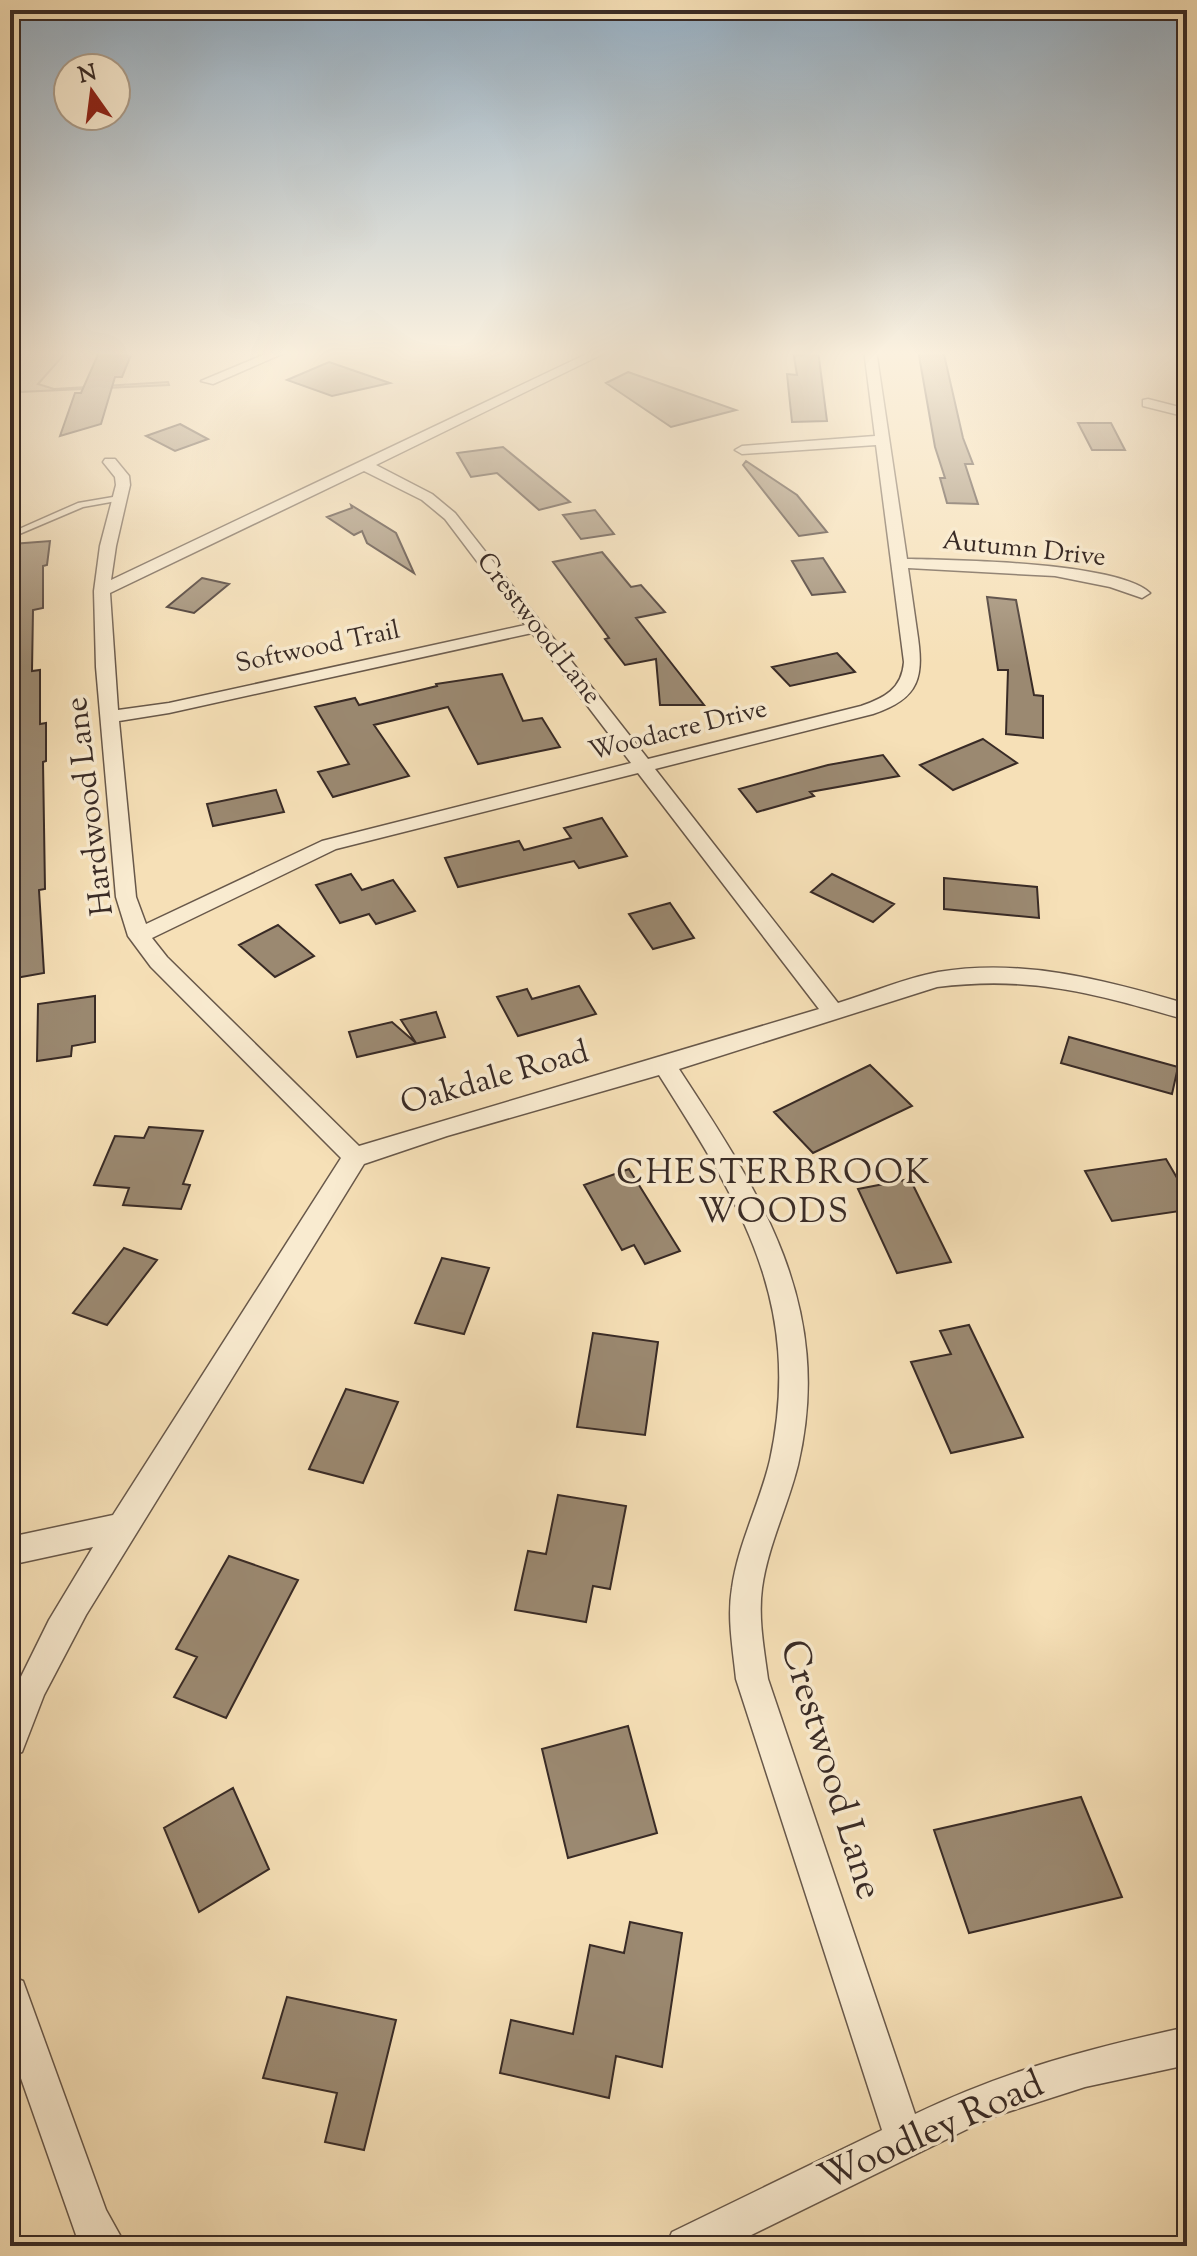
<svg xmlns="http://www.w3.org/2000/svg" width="1197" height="2256" viewBox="0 0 1197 2256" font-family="'Sorts Mill Goudy',serif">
<rect width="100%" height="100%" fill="#f6e0b7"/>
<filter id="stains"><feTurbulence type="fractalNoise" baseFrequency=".0025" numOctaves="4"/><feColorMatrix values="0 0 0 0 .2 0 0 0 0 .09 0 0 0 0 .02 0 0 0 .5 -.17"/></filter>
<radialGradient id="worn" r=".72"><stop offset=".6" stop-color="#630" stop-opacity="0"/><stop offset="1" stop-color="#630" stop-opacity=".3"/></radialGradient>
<path fill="#d6c19e" stroke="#887662" stroke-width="2" d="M 10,350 L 68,350 L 38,384 L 54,389 L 168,382 L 169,385 L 19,392 L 10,400 Z"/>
<path fill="#9b8971" stroke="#392b26" stroke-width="2" d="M 100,350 L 133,350 L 122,377 L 115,377 L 101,424 L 60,436 L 75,393 L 81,393 Z
M 793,350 L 818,350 L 827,421 L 792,422 L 787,374 L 797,375 Z
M 918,350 L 943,350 L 963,438 L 973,464 L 965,464 L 978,504 L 947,503 L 940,478 L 945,478 L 935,447 Z
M 329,362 L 390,383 L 332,396 L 287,380 Z
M 628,372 L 736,410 L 671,427 L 606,383 Z
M 1078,423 L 1111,423 L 1125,450 L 1092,450 Z
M 180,424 L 208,439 L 175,451 L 146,436 Z
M 503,447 L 570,502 L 539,510 L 497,473 L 471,477 L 457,453 Z
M 746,461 L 797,495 L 827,532 L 799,536 L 743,465 Z
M 351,505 L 396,533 L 414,573 L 367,543 L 362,531 L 354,535 L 327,517 L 352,508 Z
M 595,510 L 614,534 L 581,539 L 563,515 Z
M 50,541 L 47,565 L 43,566 L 43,608 L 33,610 L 32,671 L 40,670 L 40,724 L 46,723 L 46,761 L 43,762 L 45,889 L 39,890 L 44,973 L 10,979 L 10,565 L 12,544 Z
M 602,552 L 631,587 L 641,585 L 665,612 L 636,618 L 704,705 L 660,705 L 656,659 L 625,665 L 605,639 L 609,638 L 553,562 Z
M 823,558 L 845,592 L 812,595 L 792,561 Z
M 202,578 L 229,584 L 194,613 L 167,607 Z
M 987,597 L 1016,600 L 1034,695 L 1043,696 L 1043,738 L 1006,734 L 1008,670 L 998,670 Z
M 837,653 L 855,672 L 790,686 L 772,667 Z
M 502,674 L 523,721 L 542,718 L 560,747 L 478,764 L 448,707 L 374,725 L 409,776 L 333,797 L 318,772 L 349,764 L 315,707 L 355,698 L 359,705 L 437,686 L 436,684 Z
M 983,739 L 1017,763 L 953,790 L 920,765 Z
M 883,755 L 899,776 L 810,792 L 814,796 L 757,812 L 739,789 L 828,765 Z
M 276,790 L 284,812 L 213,826 L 207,804 Z
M 602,818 L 627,856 L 579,868 L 574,861 L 458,887 L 445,858 L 519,841 L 524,850 L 571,838 L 564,828 Z
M 351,874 L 362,890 L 393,880 L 415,911 L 376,924 L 369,914 L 340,923 L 316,885 Z
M 832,874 L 894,904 L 873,922 L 811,892 Z
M 944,878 L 1037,887 L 1039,918 L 944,909 Z
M 670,903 L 694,938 L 653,949 L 629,914 Z
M 278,925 L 314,956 L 275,977 L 239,945 Z
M 579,986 L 596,1014 L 518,1036 L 497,997 L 527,989 L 532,999 Z
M 95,996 L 95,1042 L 72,1046 L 71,1056 L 37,1061 L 38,1004 Z
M 436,1012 L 445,1037 L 357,1057 L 349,1032 L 392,1022 L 416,1043 L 401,1020 Z
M 1069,1037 L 1178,1067 L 1172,1094 L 1061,1063 Z
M 870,1065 L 912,1106 L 813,1153 L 774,1112 Z
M 149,1127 L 203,1131 L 183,1184 L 190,1185 L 181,1209 L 123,1205 L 129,1188 L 94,1185 L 115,1136 L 144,1138 Z
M 1166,1159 L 1187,1195 L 1187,1210 L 1112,1221 L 1085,1171 Z
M 629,1169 L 680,1251 L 645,1264 L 634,1245 L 622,1250 L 584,1185 Z
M 910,1179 L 951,1262 L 897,1273 L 858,1189 Z
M 124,1248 L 157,1260 L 107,1325 L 73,1313 Z
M 442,1258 L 489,1268 L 464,1334 L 415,1323 Z
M 969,1325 L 1023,1437 L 951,1453 L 911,1362 L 951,1354 L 940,1331 Z
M 593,1333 L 658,1342 L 645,1435 L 577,1427 Z
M 346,1389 L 398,1402 L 363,1483 L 309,1469 Z
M 558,1495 L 626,1506 L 610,1589 L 593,1586 L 586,1622 L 515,1610 L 528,1551 L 546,1554 Z
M 229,1556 L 298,1580 L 226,1718 L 174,1697 L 197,1657 L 176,1649 Z
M 628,1726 L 657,1833 L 568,1858 L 542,1749 Z
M 233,1788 L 269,1869 L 199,1912 L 164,1828 Z
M 1081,1797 L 1122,1897 L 969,1933 L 934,1830 Z
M 630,1922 L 682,1933 L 662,2067 L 616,2056 L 609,2098 L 500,2073 L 511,2020 L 573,2034 L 590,1945 L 624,1953 Z
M 287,1997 L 396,2020 L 364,2150 L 325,2142 L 337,2093 L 263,2078 Z"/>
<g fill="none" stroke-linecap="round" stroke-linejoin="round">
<defs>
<path id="service" d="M 119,496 L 122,496 L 122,500 L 83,507 L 10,538 L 10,533 L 78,503 Z"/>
<path id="minor" d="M 275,350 L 291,350 L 213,384 L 201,381 Z
M 595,350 L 611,350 L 376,465 L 432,494 L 455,513 L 648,759 L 861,706 C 884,698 902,689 904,662 L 876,445 L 742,454 L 735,450 L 742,446 L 875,436 L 864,350 L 876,350 L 907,559 C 955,560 1117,562 1150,593 L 1142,598 L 1110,587 L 1055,576 L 908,568 C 911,589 914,610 917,631 C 924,676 921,698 873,714 L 655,769 L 838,1003 C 871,993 905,978 938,972 C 1024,958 1105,980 1187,1004 L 1187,1020 C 1096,994 1033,975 937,987 L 679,1069 C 761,1194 835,1307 798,1465 C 788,1506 768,1545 762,1588 C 758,1618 764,1649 768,1679 L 915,2114 C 1007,2070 1087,2049 1187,2027 L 1187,2065 L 1085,2087 L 992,2117 L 729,2246 L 666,2246 L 672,2232 L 882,2130 L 736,1679 C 733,1649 727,1618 732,1588 C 738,1544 760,1503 770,1460 C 804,1303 739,1201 659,1075 L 447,1136 L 364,1164 L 86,1615 L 44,1695 L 22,1752 L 10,1756 L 10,1699 L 49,1620 L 93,1547 L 10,1565 L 10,1537 L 113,1515 L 341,1158 L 151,967 L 128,936 L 116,897 L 96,667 L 94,591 L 100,546 L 116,485 L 115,477 L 103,462 L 105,459 L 115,459 L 129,476 L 130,485 L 116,546 L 111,580 ZM 364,471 L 422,500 L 445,519 L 525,625 L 169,703 L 118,710 L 110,593 ZM 532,633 L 631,763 L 322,841 L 146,924 L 136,897 L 119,721 L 169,713 ZM 638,773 L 819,1009 L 359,1146 L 167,957 L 152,938 L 336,849 Z
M 1148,399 L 1187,409 L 1187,417 L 1143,406 L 1143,400 Z
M 10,1976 L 23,1981 L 106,2210 L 126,2246 L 83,2246 L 76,2235 L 10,2047 Z"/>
</defs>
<use href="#service" stroke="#68584a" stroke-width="3"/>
<use href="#minor" stroke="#68584a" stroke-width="3"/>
<path stroke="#392b26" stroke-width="3" stroke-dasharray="4 2" stroke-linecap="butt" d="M 10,364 L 26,350"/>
<use href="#service" fill="#f9ebd0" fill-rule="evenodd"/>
<use href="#minor" fill="#f9ebd0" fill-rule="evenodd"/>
</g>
<linearGradient id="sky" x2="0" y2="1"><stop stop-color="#94adc1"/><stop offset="0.53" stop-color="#fbf1df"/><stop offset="1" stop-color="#fbf1df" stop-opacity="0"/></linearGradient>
<rect width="1197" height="666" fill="url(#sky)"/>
<g text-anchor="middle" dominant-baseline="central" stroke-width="7" stroke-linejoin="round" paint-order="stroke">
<g font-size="26" fill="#392b26" stroke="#f9ebd0">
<text transform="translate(1024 550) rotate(6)">Autumn Drive</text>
<text transform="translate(538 629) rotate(52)">Crestwood Lane</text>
<text transform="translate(318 648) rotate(-12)">Softwood Trail</text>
<text transform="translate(678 731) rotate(-14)">Woodacre Drive</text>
</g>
<g font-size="32" fill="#392b26" stroke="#f9ebd0">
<text transform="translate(91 806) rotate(-97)">Hardwood Lane</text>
<text transform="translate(495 1079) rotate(-16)">Oakdale Road</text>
</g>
<g font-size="34" letter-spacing="2" fill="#392b26" stroke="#f9ebd0">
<text x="774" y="1174">CHESTERBROOK<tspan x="774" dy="39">WOODS</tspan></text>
</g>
<g font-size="38" fill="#392b26" stroke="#f9ebd0">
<text transform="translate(829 1770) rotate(73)">Crestwood Lane</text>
<text transform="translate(932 2133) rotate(-24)">Woodley Road</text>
</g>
</g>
<rect width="1197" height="2256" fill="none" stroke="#f6e0b7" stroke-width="40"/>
<rect x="12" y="12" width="1173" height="2232" fill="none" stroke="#392b26" stroke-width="4"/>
<rect x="20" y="20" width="1157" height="2216" fill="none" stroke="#392b26" stroke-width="2"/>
<g transform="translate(92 92) rotate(346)"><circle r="38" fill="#f9ebd0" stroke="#ac9e8c" stroke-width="2"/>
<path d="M0-6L14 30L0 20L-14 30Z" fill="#8f2418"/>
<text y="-12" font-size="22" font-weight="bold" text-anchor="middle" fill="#392b26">N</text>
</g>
<rect width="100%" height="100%" filter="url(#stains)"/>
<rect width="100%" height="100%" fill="url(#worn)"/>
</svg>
